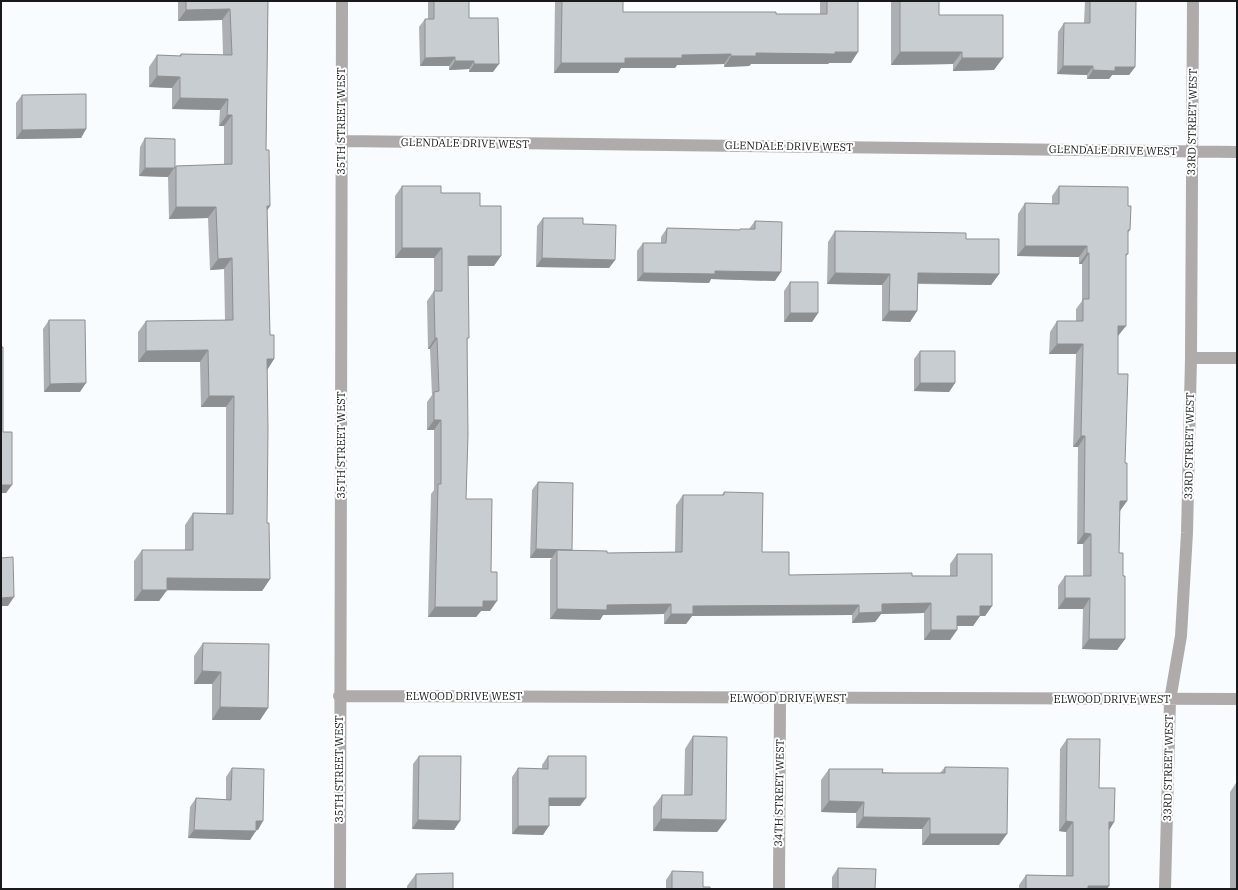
<svg xmlns="http://www.w3.org/2000/svg" width="1238" height="890" viewBox="0 0 1238 890" font-family="'IBM Plex Serif',serif">
<rect width="100%" height="100%" fill="#f9fcfe"/>
<g fill="none" stroke-linecap="round" stroke-linejoin="round">
<path stroke="#aeabaa" stroke-width="12" d="M 1191,358 L 1237,358"/>
<path stroke="#aeabaa" stroke-width="12" d="M 341,141 L 1237,152
M 339,696 L 1237,699
M 340,889 L 342,1
M 779,889 L 780,698
M 1165,889 L 1170,700 L 1181,636 L 1187,533 L 1191,358 L 1193,1"/>
</g>
<path fill="#acb0b4" d="M 178,1 L 268,1 L 266,150 L 270,206 L 267,211 L 270,335 L 274,359 L 267,370 L 267,523 L 270,579 L 262,591 L 167,590 L 159,601 L 134,601 L 134,561 L 142,550 L 185,550 L 185,525 L 193,513 L 226,514 L 226,407 L 201,407 L 200,362 L 138,362 L 138,332 L 146,321 L 225,320 L 224,269 L 210,270 L 208,218 L 169,219 L 168,177 L 139,176 L 140,147 L 145,138 L 175,167 L 176,166 L 224,165 L 224,126 L 219,126 L 220,110 L 172,109 L 172,88 L 149,87 L 149,67 L 157,55 L 179,56 L 181,54 L 223,55 L 222,20 L 178,21 Z
M 428,1 L 469,1 L 469,18 L 493,72 L 469,72 L 469,69 L 449,70 L 449,66 L 420,66 L 419,27 L 425,19 L 428,19 Z
M 555,1 L 623,1 L 623,12 L 776,14 L 820,14 L 820,1 L 858,1 L 851,63 L 829,63 L 828,64 L 751,64 L 749,66 L 724,67 L 724,64 L 677,65 L 675,68 L 621,68 L 618,73 L 554,73 Z
M 891,1 L 939,1 L 939,15 L 994,70 L 953,71 L 953,64 L 891,65 Z
M 1085,1 L 1136,1 L 1135,67 L 1129,75 L 1112,75 L 1109,79 L 1087,79 L 1087,75 L 1057,74 L 1058,32 L 1064,23 L 1084,23 Z
M 22,95 L 86,129 L 81,138 L 16,139 L 16,103 Z
M 402,186 L 441,193 L 480,206 L 494,266 L 468,266 L 466,499 L 490,611 L 481,611 L 476,617 L 428,617 L 431,494 L 434,490 L 434,430 L 427,430 L 427,402 L 432,395 L 430,349 L 428,349 L 427,301 L 434,291 L 434,258 L 395,258 L 395,196 Z
M 1059,186 L 1128,206 L 1130,230 L 1128,233 L 1128,254 L 1126,256 L 1118,336 L 1118,374 L 1125,463 L 1127,501 L 1120,511 L 1119,553 L 1123,576 L 1125,639 L 1117,650 L 1082,649 L 1083,609 L 1058,609 L 1058,586 L 1065,576 L 1083,576 L 1083,544 L 1077,544 L 1078,447 L 1073,447 L 1076,354 L 1049,354 L 1050,332 L 1057,321 L 1076,321 L 1076,309 L 1082,301 L 1082,264 L 1079,264 L 1079,257 L 1017,256 L 1018,214 L 1025,203 L 1052,204 L 1052,196 Z
M 543,218 L 583,224 L 615,260 L 609,268 L 536,267 L 537,226 Z
M 755,221 L 775,281 L 711,279 L 709,283 L 637,281 L 637,251 L 643,243 L 661,243 L 661,237 L 667,228 L 740,230 L 740,229 L 749,229 Z
M 835,231 L 966,239 L 999,274 L 991,285 L 918,284 L 917,311 L 910,322 L 882,321 L 882,285 L 827,284 L 828,242 Z
M 790,282 L 818,313 L 812,322 L 784,322 L 784,291 Z
M 49,320 L 80,392 L 44,392 L 43,329 Z
M 920,351 L 955,383 L 949,392 L 914,391 L 914,359 Z
M 538,482 L 571,550 L 607,553 L 675,552 L 676,505 L 683,495 L 722,495 L 724,492 L 762,552 L 789,575 L 950,576 L 950,564 L 957,554 L 992,606 L 985,616 L 980,616 L 973,626 L 957,626 L 957,630 L 950,640 L 924,640 L 924,613 L 881,614 L 875,622 L 852,623 L 852,615 L 692,616 L 686,624 L 664,624 L 664,614 L 603,615 L 600,620 L 550,619 L 550,560 L 552,558 L 530,558 L 532,490 Z
M 203,643 L 268,708 L 260,720 L 212,720 L 212,684 L 194,684 L 194,656 Z
M 693,736 L 726,820 L 717,832 L 653,831 L 653,807 L 662,795 L 684,795 L 685,749 Z
M 1067,739 L 1099,788 L 1114,822 L 1109,830 L 1107,889 L 1019,889 L 1019,885 L 1026,875 L 1066,876 L 1066,832 L 1059,831 L 1060,749 Z
M 419,756 L 454,830 L 412,829 L 413,764 Z
M 548,756 L 580,806 L 549,806 L 543,835 L 512,834 L 512,777 L 518,768 L 542,769 L 542,765 Z
M 945,767 L 999,845 L 922,845 L 922,829 L 856,828 L 856,813 L 821,812 L 821,780 L 829,769 L 895,773 L 940,773 Z
M 1237,767 L 1237,889 L 1230,889 L 1230,792 L 1236,783 L 1236,768 Z
M 232,768 L 258,830 L 256,829 L 250,840 L 188,838 L 190,807 L 196,798 L 226,800 L 226,777 Z
M 838,868 L 875,889 L 832,889 L 832,877 Z
M 672,871 L 703,887 L 710,889 L 666,889 L 666,880 Z
M 416,874 L 453,889 L 407,889 L 407,886 Z"/>
<path fill="#8c9092" d="M 230,9 L 222,20 L 178,21 L 186,10 Z
M 858,52 L 851,63 L 829,63 L 828,64 L 751,64 L 749,66 L 724,67 L 731,56 L 756,53 Z
M 900,52 L 962,52 L 953,64 L 891,65 Z
M 731,54 L 724,64 L 677,65 L 675,68 L 621,68 L 618,73 L 554,73 L 561,63 L 682,55 Z
M 455,57 L 449,66 L 420,66 L 425,58 Z
M 962,58 L 1003,58 L 994,70 L 953,71 Z
M 455,61 L 474,61 L 469,69 L 449,70 Z
M 474,64 L 499,64 L 493,72 L 469,72 Z
M 1063,66 L 1093,66 L 1087,75 L 1057,74 Z
M 1115,67 L 1135,67 L 1129,75 L 1112,75 L 1109,79 L 1087,79 L 1093,70 Z
M 157,76 L 180,77 L 172,88 L 149,87 Z
M 180,98 L 228,99 L 220,110 L 172,109 Z
M 227,115 L 232,115 L 224,126 L 219,126 Z
M 86,129 L 81,138 L 16,139 L 22,130 Z
M 145,168 L 174,168 L 168,177 L 139,176 Z
M 267,206 L 270,206 L 262,217 Z
M 176,207 L 216,207 L 208,218 L 169,219 Z
M 1025,246 L 1087,246 L 1079,257 L 1017,256 Z
M 402,248 L 442,248 L 434,258 L 395,258 Z
M 1087,253 L 1089,253 L 1082,264 L 1079,264 Z
M 468,256 L 501,256 L 494,266 L 461,266 Z
M 232,258 L 224,269 L 210,270 L 218,259 Z
M 542,258 L 615,260 L 609,268 L 536,267 Z
M 715,271 L 781,272 L 775,281 L 711,279 L 709,283 L 637,281 L 643,273 Z
M 835,273 L 890,274 L 882,285 L 827,284 Z
M 918,273 L 999,274 L 991,285 L 910,283 Z
M 889,311 L 917,311 L 910,322 L 882,321 Z
M 790,313 L 818,313 L 812,322 L 784,322 Z
M 1118,326 L 1126,326 L 1118,336 L 1110,336 Z
M 435,338 L 437,338 L 430,349 L 428,349 Z
M 1057,344 L 1083,344 L 1076,354 L 1049,354 Z
M 208,350 L 200,362 L 138,362 L 146,351 Z
M 267,359 L 274,359 L 267,370 Z
M 86,383 L 80,392 L 44,392 L 50,384 Z
M 920,383 L 955,383 L 949,392 L 914,391 Z
M 209,396 L 234,396 L 226,407 L 201,407 Z
M 434,420 L 441,420 L 434,430 L 427,430 Z
M 1081,436 L 1085,436 L 1078,447 L 1073,447 Z
M 1,485 L 12,485 L 6,493 L 1,493 Z
M 1120,501 L 1127,501 L 1119,512 Z
M 1084,533 L 1091,534 L 1083,544 L 1077,544 Z
M 536,549 L 572,550 L 557,550 L 552,558 L 530,558 Z
M 167,578 L 270,579 L 262,591 L 159,590 Z
M 142,590 L 167,590 L 159,601 L 134,601 Z
M 14,597 L 8,606 L 1,606 L 1,598 Z
M 1065,598 L 1090,598 L 1083,609 L 1058,609 Z
M 483,601 L 497,601 L 490,611 L 481,611 L 476,617 L 428,617 L 435,607 Z
M 931,603 L 924,613 L 881,614 L 875,622 L 852,623 L 859,613 L 882,604 Z
M 671,604 L 664,614 L 603,615 L 600,620 L 550,619 L 557,609 L 607,605 Z
M 859,605 L 852,615 L 692,616 L 686,624 L 664,624 L 671,614 L 693,606 Z
M 980,606 L 992,606 L 985,616 L 980,616 L 973,626 L 950,626 L 957,616 Z
M 931,630 L 957,630 L 950,640 L 924,640 Z
M 1089,639 L 1125,639 L 1117,650 L 1082,649 Z
M 202,671 L 221,672 L 212,684 L 194,684 Z
M 220,707 L 268,708 L 260,720 L 212,720 Z
M 549,798 L 586,798 L 580,806 L 543,806 Z
M 829,801 L 864,802 L 856,813 L 821,812 Z
M 863,817 L 930,818 L 922,829 L 856,828 Z
M 661,819 L 726,820 L 717,832 L 653,831 Z
M 418,820 L 460,821 L 454,830 L 412,829 Z
M 256,821 L 263,821 L 258,830 L 250,829 Z
M 1066,821 L 1073,822 L 1066,832 L 1059,831 Z
M 1109,822 L 1114,822 L 1108,832 Z
M 518,826 L 549,826 L 543,835 L 512,834 Z
M 194,830 L 256,831 L 250,840 L 188,838 Z
M 930,834 L 1007,834 L 999,845 L 922,845 Z
M 1088,886 L 1109,886 L 1107,889 L 1086,889 Z"/>
<path fill="#c8cdd1" stroke="#8c9092" d="M 186,1 L 268,1 L 266,150 L 269,150 L 270,206 L 267,206 L 270,335 L 274,335 L 274,359 L 267,359 L 268,430 L 267,523 L 269,523 L 270,579 L 167,578 L 167,590 L 142,590 L 142,550 L 193,550 L 193,513 L 233,514 L 234,396 L 209,396 L 208,350 L 146,351 L 146,321 L 233,320 L 232,258 L 218,259 L 216,207 L 176,207 L 176,166 L 232,164 L 232,115 L 227,115 L 228,99 L 180,98 L 180,77 L 157,76 L 157,55 L 181,56 L 181,54 L 232,55 L 230,9 L 186,10 Z
M 434,1 L 469,1 L 469,18 L 498,18 L 499,64 L 474,64 L 474,61 L 455,61 L 455,57 L 425,58 L 425,19 L 434,19 Z
M 562,1 L 623,1 L 623,12 L 776,12 L 776,14 L 827,14 L 827,1 L 858,1 L 858,52 L 835,52 L 835,54 L 756,53 L 756,56 L 731,56 L 731,54 L 682,55 L 682,58 L 625,58 L 625,63 L 561,63 Z
M 900,1 L 939,1 L 939,15 L 1003,15 L 1003,58 L 962,58 L 962,52 L 900,52 Z
M 1090,1 L 1136,1 L 1135,67 L 1115,67 L 1115,71 L 1093,70 L 1093,66 L 1063,66 L 1064,23 L 1090,23 Z
M 86,94 L 86,129 L 22,130 L 22,95 Z
M 145,138 L 175,139 L 175,168 L 145,168 Z
M 402,186 L 441,186 L 441,193 L 480,193 L 480,206 L 501,206 L 501,256 L 468,256 L 469,338 L 467,338 L 468,435 L 466,499 L 492,499 L 491,572 L 497,572 L 497,601 L 483,601 L 483,607 L 435,607 L 438,484 L 441,484 L 441,420 L 434,420 L 434,392 L 439,391 L 437,338 L 435,338 L 434,291 L 442,291 L 442,248 L 402,248 Z
M 1059,186 L 1128,187 L 1128,206 L 1131,206 L 1130,230 L 1128,230 L 1128,254 L 1126,254 L 1126,326 L 1118,326 L 1118,374 L 1128,374 L 1125,463 L 1127,463 L 1127,501 L 1120,501 L 1119,553 L 1123,553 L 1123,576 L 1125,576 L 1125,639 L 1089,639 L 1090,598 L 1065,598 L 1065,576 L 1091,576 L 1091,534 L 1084,533 L 1085,436 L 1081,436 L 1083,344 L 1057,344 L 1057,321 L 1083,321 L 1083,299 L 1089,299 L 1089,253 L 1087,253 L 1087,246 L 1025,246 L 1025,203 L 1059,204 Z
M 543,218 L 583,218 L 583,224 L 616,225 L 615,260 L 542,258 Z
M 755,221 L 782,222 L 781,272 L 715,271 L 715,274 L 643,273 L 643,243 L 666,243 L 667,228 L 740,230 L 740,229 L 755,229 Z
M 835,231 L 966,233 L 966,239 L 999,239 L 999,274 L 918,273 L 917,311 L 889,311 L 890,274 L 835,273 Z
M 790,282 L 818,282 L 818,313 L 790,313 Z
M 49,320 L 85,320 L 86,383 L 50,384 Z
M 1,347 L 3,347 L 3,432 L 12,432 L 12,485 L 1,485 Z
M 920,351 L 955,351 L 955,383 L 920,383 Z
M 538,482 L 573,483 L 572,550 L 536,549 Z
M 724,492 L 763,493 L 762,552 L 789,552 L 789,575 L 912,573 L 912,576 L 957,576 L 957,554 L 992,554 L 992,606 L 980,606 L 980,616 L 957,616 L 957,630 L 931,630 L 931,603 L 882,604 L 882,612 L 859,613 L 859,605 L 693,606 L 693,614 L 671,614 L 671,604 L 607,605 L 607,610 L 557,609 L 557,550 L 607,551 L 607,553 L 682,552 L 683,495 L 724,495 Z
M 13,557 L 14,597 L 1,598 L 1,558 Z
M 203,643 L 269,644 L 268,708 L 220,707 L 221,672 L 202,671 Z
M 693,736 L 727,737 L 726,820 L 661,819 L 662,795 L 692,795 Z
M 1067,739 L 1100,739 L 1099,788 L 1115,788 L 1114,822 L 1109,822 L 1109,886 L 1088,886 L 1088,889 L 1026,889 L 1026,875 L 1073,876 L 1073,822 L 1066,821 Z
M 419,756 L 461,756 L 460,821 L 418,820 Z
M 548,756 L 586,756 L 586,798 L 549,798 L 549,826 L 518,826 L 518,768 L 548,769 Z
M 945,767 L 1008,768 L 1007,834 L 930,834 L 930,818 L 863,817 L 864,802 L 829,801 L 829,769 L 883,769 L 882,773 L 945,773 Z
M 232,768 L 264,769 L 263,821 L 256,821 L 256,831 L 194,830 L 196,798 L 231,800 Z
M 838,868 L 876,869 L 875,889 L 838,889 Z
M 672,871 L 703,872 L 703,887 L 710,887 L 710,889 L 672,889 Z
M 453,873 L 453,889 L 416,889 L 416,874 Z"/>
<g text-anchor="middle" dominant-baseline="central" stroke-width="4" stroke-linejoin="round" paint-order="stroke">
<g font-size="11" fill="#17191a" stroke="#fff">
<text transform="translate(341 121) rotate(-90)">35TH STREET WEST</text>
<text transform="translate(1192 122) rotate(-89)">33RD STREET WEST</text>
<text transform="translate(465 143) rotate(1)">GLENDALE DRIVE WEST</text>
<text transform="translate(789 146) rotate(1)">GLENDALE DRIVE WEST</text>
<text transform="translate(1113 150) rotate(1)">GLENDALE DRIVE WEST</text>
<text transform="translate(341 445) rotate(-90)">35TH STREET WEST</text>
<text transform="translate(1189 446) rotate(-89)">33RD STREET WEST</text>
<text x="464" y="696">ELWOOD DRIVE WEST</text>
<text x="788" y="698">ELWOOD DRIVE WEST</text>
<text x="1112" y="699">ELWOOD DRIVE WEST</text>
<text transform="translate(1168 768) rotate(-89)">33RD STREET WEST</text>
<text transform="translate(339 769) rotate(-90)">35TH STREET WEST</text>
<text transform="translate(779 793) rotate(-89)">34TH STREET WEST</text>
</g>
</g>
<rect width="1238" height="890" fill="none" stroke="#17191a" stroke-width="4"/>
</svg>
